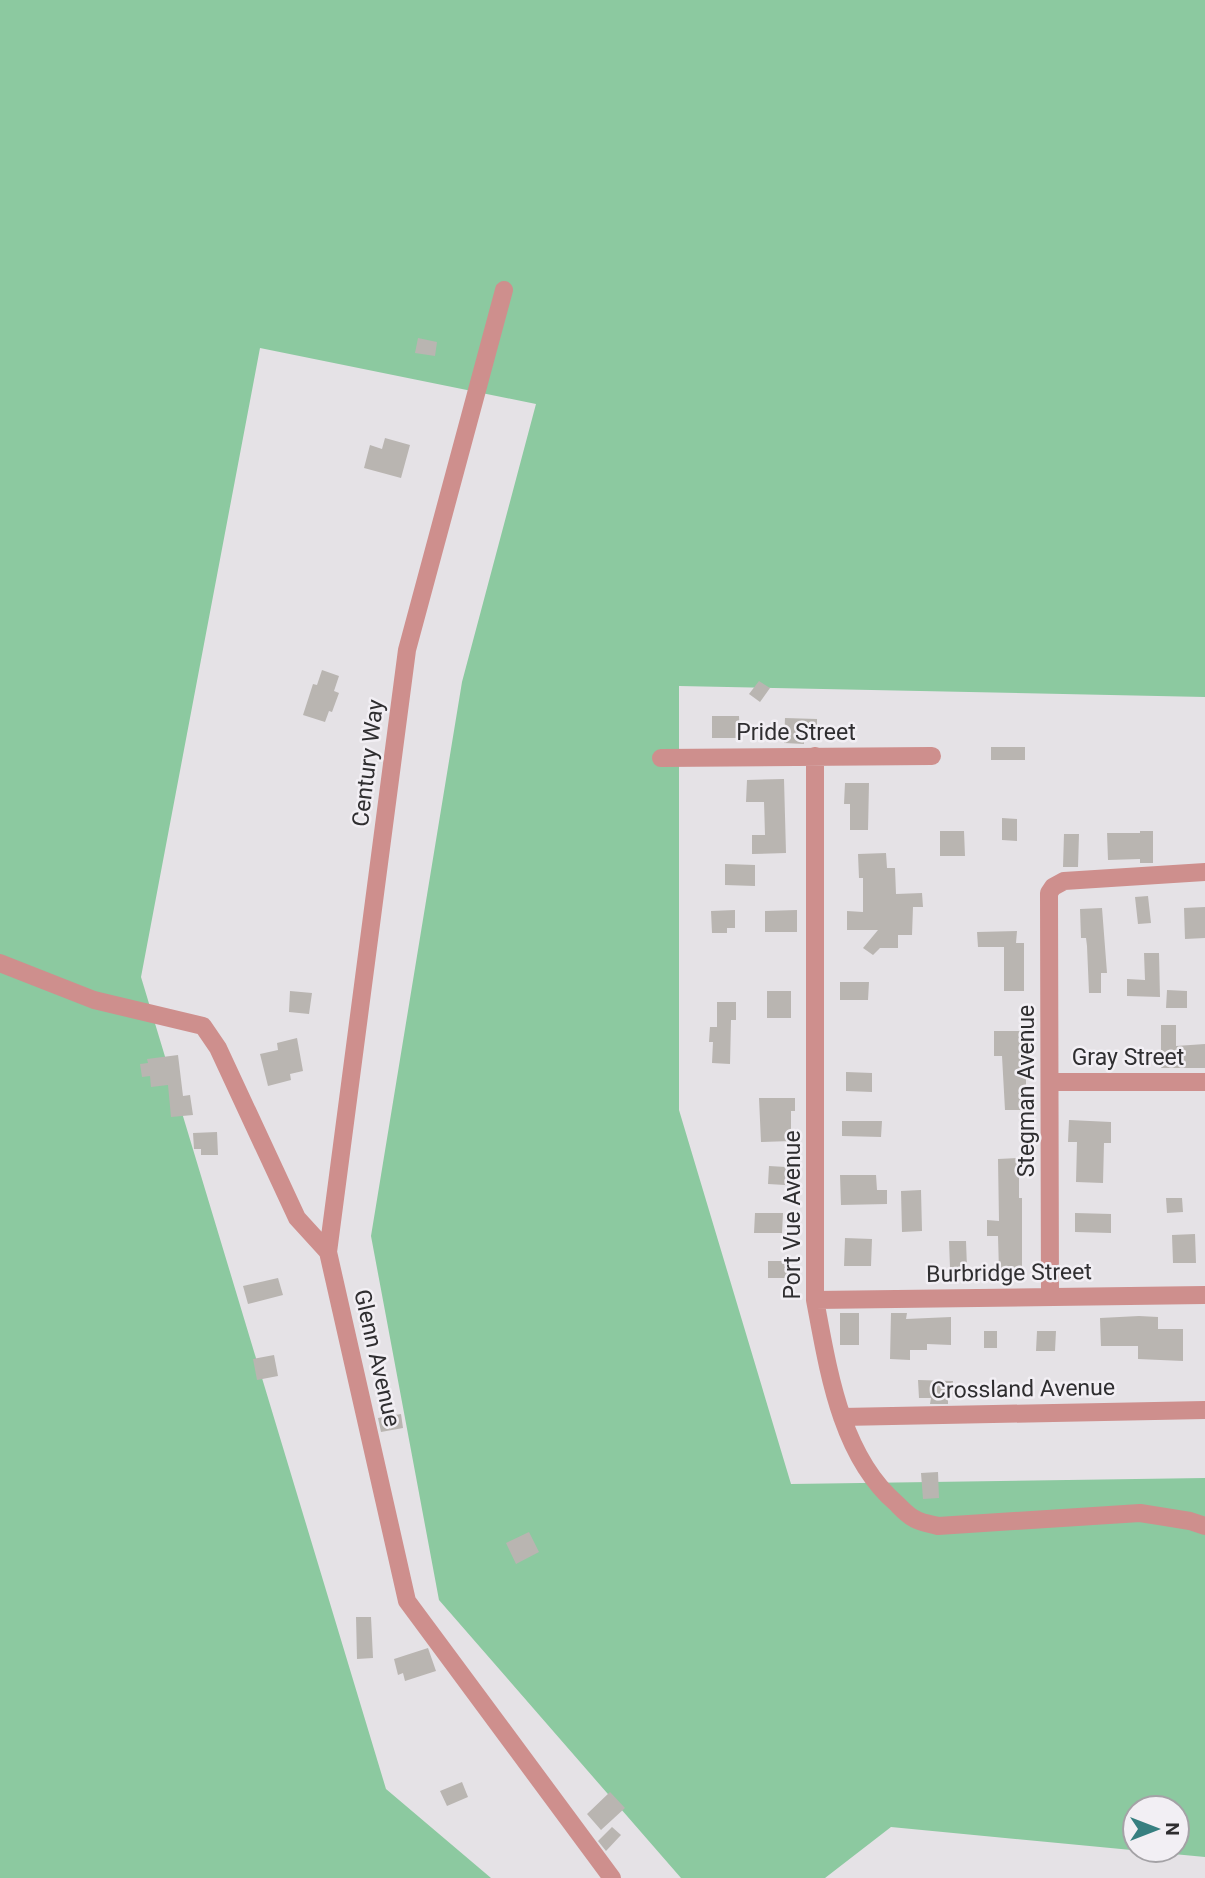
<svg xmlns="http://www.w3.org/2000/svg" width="1205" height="1878" viewBox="0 0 1205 1878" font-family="Roboto,sans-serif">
<rect width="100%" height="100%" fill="#e5e2e6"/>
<path fill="#8cc9a0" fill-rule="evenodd" d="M 0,0 L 1205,0 L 1205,697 L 679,686 L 679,1110 L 791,1484 L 1205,1478 L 1205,1857 L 891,1827 L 825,1878 L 681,1878 L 439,1600 L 371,1236 L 462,682 L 536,404 L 260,348 L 141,977 L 386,1789 L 491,1878 L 0,1878 ZM 1135,1808 L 1177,1808 L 1177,1850 L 1135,1850 Z"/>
<path fill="#b9b5b1" d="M 418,338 L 437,342 L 435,356 L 415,353 Z
M 385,438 L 410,445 L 401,478 L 364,468 L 370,445 L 382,449 Z
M 322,670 L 339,676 L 334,691 L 339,693 L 332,712 L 329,711 L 325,722 L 303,715 L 313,684 L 317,685 Z
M 759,681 L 770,688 L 760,702 L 749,694 Z
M 712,716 L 739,716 L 740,738 L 712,738 Z
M 785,718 L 817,719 L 817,740 L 804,740 L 804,744 L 784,743 Z
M 991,747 L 1025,747 L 1025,760 L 991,760 Z
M 784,779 L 786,853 L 752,854 L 752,835 L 765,835 L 764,802 L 746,802 L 747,780 Z
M 845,783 L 869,783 L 868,830 L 850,830 L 850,804 L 844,804 Z
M 1002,818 L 1017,819 L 1017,841 L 1002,840 Z
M 940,831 L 964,831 L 965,856 L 940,856 Z
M 1140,831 L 1153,831 L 1153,863 L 1140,863 L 1140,859 L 1108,860 L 1107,833 L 1140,833 Z
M 1064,834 L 1079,834 L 1078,867 L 1063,867 Z
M 886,853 L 887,868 L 895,868 L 896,894 L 922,893 L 923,907 L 913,907 L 912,935 L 898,935 L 898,948 L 880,948 L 873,955 L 863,948 L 878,930 L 847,930 L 847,911 L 863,912 L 863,878 L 859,878 L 858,854 Z
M 725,864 L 755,865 L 755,886 L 725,885 Z
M 1148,896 L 1151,923 L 1138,924 L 1135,897 Z
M 1205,907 L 1205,938 L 1185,939 L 1184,908 Z
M 1102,908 L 1107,973 L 1101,973 L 1101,993 L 1089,993 L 1087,946 L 1086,938 L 1081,938 L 1080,909 Z
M 735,910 L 735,928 L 727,928 L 727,933 L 712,933 L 711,911 Z
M 797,910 L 797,932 L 765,932 L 765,911 Z
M 1017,931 L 1016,943 L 1024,943 L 1024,991 L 1004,991 L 1004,947 L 978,947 L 977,932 Z
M 1144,953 L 1159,953 L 1160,997 L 1127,996 L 1127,979 L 1145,980 Z
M 840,982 L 869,982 L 868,1000 L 840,1000 Z
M 1167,990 L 1187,991 L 1187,1008 L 1166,1008 Z
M 290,991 L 312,993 L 309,1014 L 289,1012 Z
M 767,991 L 791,991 L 791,1018 L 767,1018 Z
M 717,1002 L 736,1002 L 736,1020 L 731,1020 L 730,1064 L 712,1063 L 713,1042 L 709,1042 L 710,1027 L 717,1027 Z
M 1161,1025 L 1176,1025 L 1176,1046 L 1205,1044 L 1205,1068 L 1161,1068 Z
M 994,1031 L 1026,1031 L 1026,1096 L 1029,1096 L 1029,1110 L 1005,1110 L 1002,1056 L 994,1056 Z
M 297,1038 L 303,1071 L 290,1074 L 291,1080 L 268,1086 L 260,1054 L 278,1050 L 277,1043 Z
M 178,1055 L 183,1096 L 190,1095 L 193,1115 L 171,1117 L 168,1085 L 151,1087 L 150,1076 L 142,1077 L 140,1064 L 148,1063 L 147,1059 Z
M 846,1072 L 872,1073 L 872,1092 L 846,1091 Z
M 759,1098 L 795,1098 L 795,1111 L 791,1111 L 791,1141 L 761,1142 Z
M 1069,1120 L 1111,1122 L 1111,1143 L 1104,1143 L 1103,1183 L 1076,1182 L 1077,1142 L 1068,1142 Z
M 842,1121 L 882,1121 L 881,1137 L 842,1136 Z
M 217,1132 L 218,1155 L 201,1155 L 201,1149 L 194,1149 L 193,1133 Z
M 1019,1158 L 1019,1198 L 1022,1198 L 1022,1271 L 999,1271 L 998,1236 L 987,1236 L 987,1220 L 999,1221 L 998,1159 Z
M 769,1166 L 786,1167 L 785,1185 L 768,1184 Z
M 840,1175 L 876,1175 L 877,1190 L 887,1190 L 887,1204 L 841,1205 Z
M 921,1190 L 922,1231 L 902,1232 L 901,1191 Z
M 1166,1198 L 1182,1198 L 1183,1212 L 1167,1213 Z
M 755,1213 L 783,1213 L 782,1233 L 754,1233 Z
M 1075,1213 L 1111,1214 L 1111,1233 L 1075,1232 Z
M 1195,1234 L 1196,1263 L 1173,1263 L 1172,1235 Z
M 845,1238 L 872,1239 L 871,1266 L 844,1266 Z
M 949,1241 L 966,1241 L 967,1268 L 950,1268 Z
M 768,1261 L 790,1261 L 790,1278 L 768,1278 Z
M 278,1278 L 283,1295 L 248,1304 L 243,1286 Z
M 840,1313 L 859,1313 L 859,1345 L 840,1345 Z
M 891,1313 L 907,1313 L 906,1319 L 951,1317 L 951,1345 L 927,1344 L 927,1350 L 910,1350 L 910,1360 L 890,1359 Z
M 1139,1316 L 1158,1317 L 1158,1329 L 1183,1329 L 1183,1361 L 1138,1359 L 1138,1346 L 1101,1346 L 1100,1318 Z
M 984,1331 L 997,1331 L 997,1348 L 984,1348 Z
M 1037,1331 L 1056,1331 L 1055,1351 L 1036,1351 Z
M 274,1355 L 278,1376 L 257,1380 L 253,1359 Z
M 918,1380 L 953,1381 L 953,1394 L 948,1395 L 948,1404 L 930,1404 L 931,1398 L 919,1398 Z
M 401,1414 L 403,1428 L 381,1432 L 378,1418 Z
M 938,1472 L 939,1498 L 923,1499 L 921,1473 Z
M 529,1532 L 539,1552 L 516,1564 L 506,1543 Z
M 356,1617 L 371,1617 L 373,1658 L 357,1659 Z
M 428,1648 L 436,1671 L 405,1681 L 403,1673 L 398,1675 L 394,1659 Z
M 462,1782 L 468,1797 L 447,1806 L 440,1791 Z
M 610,1792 L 625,1808 L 601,1830 L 587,1814 Z
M 612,1827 L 621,1835 L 606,1851 L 598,1841 Z"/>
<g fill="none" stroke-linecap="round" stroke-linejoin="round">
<path stroke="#ce8f8d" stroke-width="18" d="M 815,756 L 815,1300 C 828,1368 840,1455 896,1503 C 902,1509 909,1517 917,1520 C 923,1523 931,1524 938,1526 L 1140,1513 L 1190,1521 L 1205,1526
M 661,758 L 932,756
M 0,963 L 94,1000 L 203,1026 L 218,1048 L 297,1218 L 328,1252 L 407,1601 L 612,1878
M 1051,1082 L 1205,1082
M 328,1252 L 407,650 L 504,290
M 1050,1296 L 1049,893 L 1053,887 L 1064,881 L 1205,872
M 815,1300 L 1205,1295
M 842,1417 L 1205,1410"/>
</g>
<g text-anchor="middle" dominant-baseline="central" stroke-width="5" stroke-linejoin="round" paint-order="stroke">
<g font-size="23" fill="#2f2e30" stroke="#f2eff4">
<text x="796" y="732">Pride Street</text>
<text transform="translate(368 763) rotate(-83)">Century Way</text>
<text x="1128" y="1057">Gray Street</text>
<text transform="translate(1026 1091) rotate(-90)">Stegman Avenue</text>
<text transform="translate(792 1215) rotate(-90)">Port Vue Avenue</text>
<text transform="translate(1009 1273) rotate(-1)">Burbridge Street</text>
<text transform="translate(377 1358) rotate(77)">Glenn Avenue</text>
<text transform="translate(1023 1389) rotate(-1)">Crossland Avenue</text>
</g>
</g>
<g transform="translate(1156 1829) rotate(90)"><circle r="33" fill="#f2eff4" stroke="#a4a2a6" stroke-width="2"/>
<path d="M0-5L12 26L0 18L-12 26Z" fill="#377f80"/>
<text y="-10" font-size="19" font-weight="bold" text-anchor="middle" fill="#2f2e30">N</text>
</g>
</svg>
